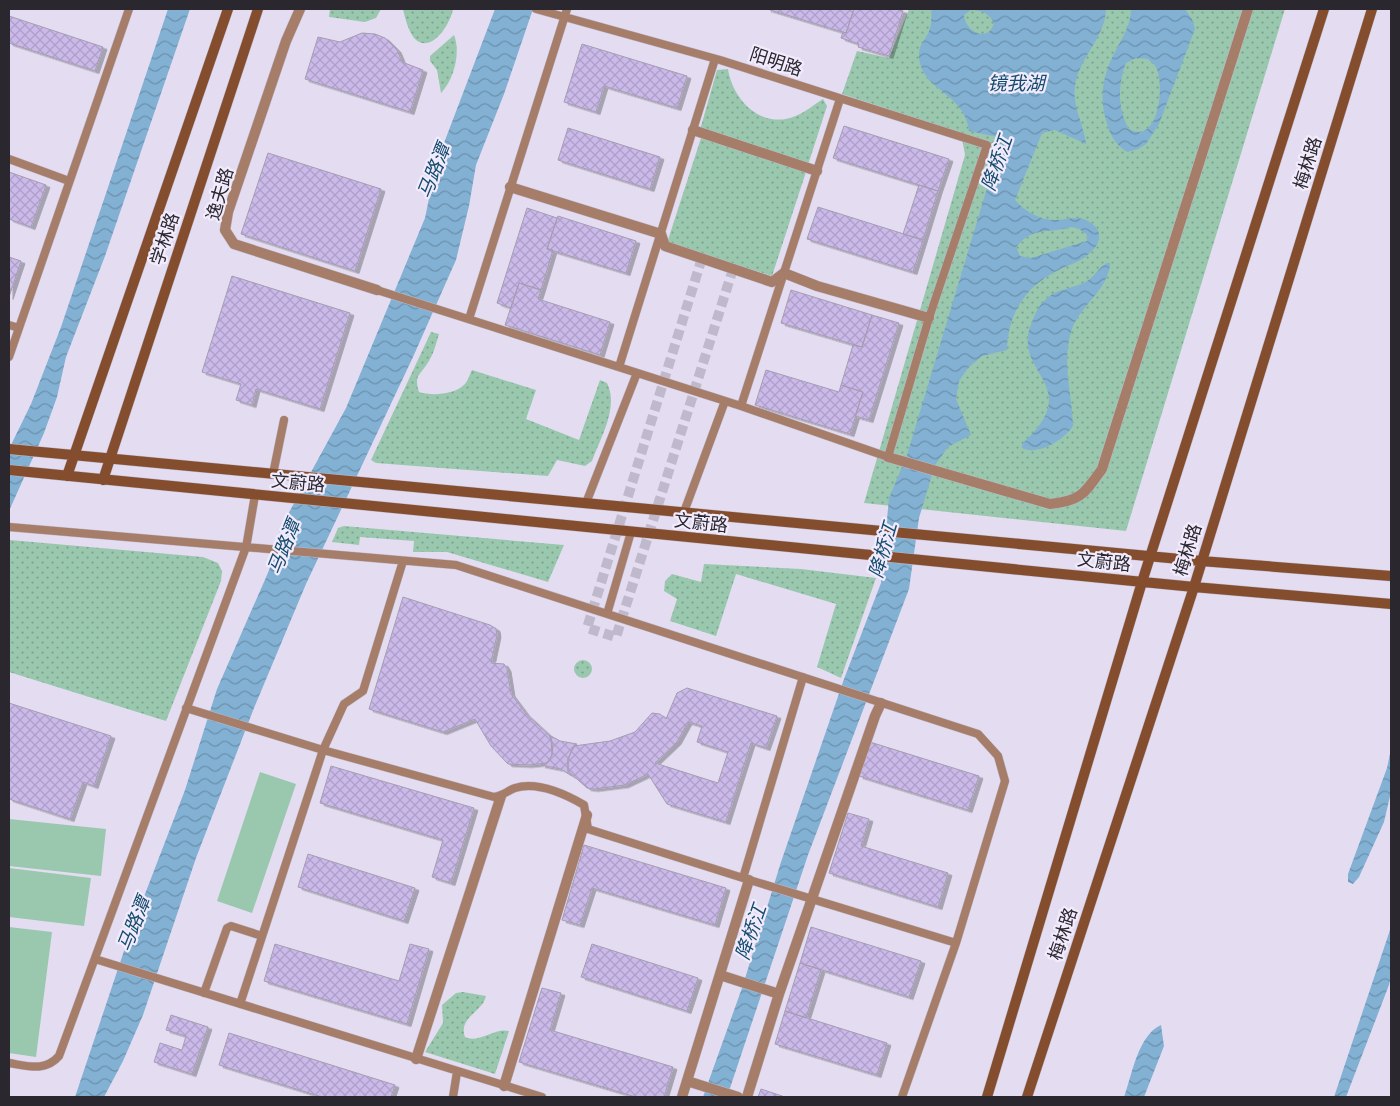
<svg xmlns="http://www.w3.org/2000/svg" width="1400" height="1106" viewBox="0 0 1400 1106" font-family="Helvetica,'Noto Sans SC',sans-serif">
<defs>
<pattern id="green-dots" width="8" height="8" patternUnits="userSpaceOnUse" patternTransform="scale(1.25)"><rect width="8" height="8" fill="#99c8ae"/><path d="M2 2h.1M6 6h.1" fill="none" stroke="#7da28e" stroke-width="1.8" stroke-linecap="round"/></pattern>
<pattern id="water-waves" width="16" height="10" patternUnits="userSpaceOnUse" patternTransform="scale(1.25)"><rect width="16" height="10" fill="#83b1d3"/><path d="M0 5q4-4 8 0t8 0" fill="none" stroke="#6b90ac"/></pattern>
<pattern id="building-cross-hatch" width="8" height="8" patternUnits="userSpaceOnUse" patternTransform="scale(1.25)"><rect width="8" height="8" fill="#cab9e9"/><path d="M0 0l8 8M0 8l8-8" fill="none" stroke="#ae9fc8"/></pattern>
<filter id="shadow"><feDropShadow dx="4" dy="2.5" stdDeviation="0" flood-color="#0004"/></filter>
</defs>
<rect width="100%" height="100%" fill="#e4ddf2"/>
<path fill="url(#green-dots)" d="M 330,9 L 381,9 L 376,18 L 365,22 L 329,17 Z
M 403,9 L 453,9 C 451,23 431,56 414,38 C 408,30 405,18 403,9 Z
M 909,9 L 1285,9 L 1126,531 L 864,503 L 965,155 L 961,133 L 842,94 L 857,51 L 889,58 Z
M 454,35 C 461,52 454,80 441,93 L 437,70 L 430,61 L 430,56 Z
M 728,69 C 732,96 755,124 786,119 C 799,117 812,106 823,99 L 827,106 L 808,165 L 700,130 L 717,70 Z
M 701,138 L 806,172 L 772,276 L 667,243 Z
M 431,332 L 439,334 C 436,344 433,356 427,364 C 419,376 414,376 419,392 C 432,396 454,395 465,384 C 468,380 470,374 472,370 L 536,390 L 526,419 L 579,440 L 600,380 L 607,383 C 619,407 601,437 592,461 L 585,466 L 557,460 L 548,476 L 376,463 L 371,460 Z
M 344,526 L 564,545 L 548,582 L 447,552 L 413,552 L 414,541 L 360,537 L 359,545 L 332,542 L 338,528 Z
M 10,540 L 203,557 L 218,563 L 222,571 L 221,581 L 166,721 L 9,672 Z
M 704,564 L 801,569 L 876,578 L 841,678 L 817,667 L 836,604 L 736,574 L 716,636 L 670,621 L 677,599 L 664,591 L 665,581 L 672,574 L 701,582 Z
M574 669a9 9 0 1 1 18 0a9 9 0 1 1-18 0Z
M 463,992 L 486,996 C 483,1012 458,1017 465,1037 C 478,1044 495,1027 509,1031 L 495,1074 L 425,1052 L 443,1023 L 442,1005 L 456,993 Z"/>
<path fill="#99c8ae" d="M 260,772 L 296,784 L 252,913 L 217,901 Z
M 9,819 L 106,829 L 101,876 L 9,866 Z
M 9,868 L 91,878 L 84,926 L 9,917 Z
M 9,927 L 52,932 L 36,1057 L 9,1053 Z"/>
<path fill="url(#water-waves)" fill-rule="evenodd" d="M 168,9 L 190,9 L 105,256 L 66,357 L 57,397 L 44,433 L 9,511 L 9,449 L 31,404 L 61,327 Z
M 495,9 L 533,9 L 504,94 L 476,165 L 469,206 L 456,260 L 413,357 L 306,584 L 254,708 L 196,858 L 143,1015 L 123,1061 L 104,1097 L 75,1097 L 130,933 L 185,790 L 217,689 L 267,575 L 279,545 L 280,529 L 346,408 L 425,218 L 436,164 Z
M 932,9 L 1106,9 C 1105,39 1078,58 1075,87 C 1072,106 1084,125 1086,144 L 1055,130 L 1042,133 L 1015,200 C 1029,215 1045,223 1066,219 C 1073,218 1081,217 1088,221 C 1114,236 1089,258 1072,264 C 1032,279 1008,307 1007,350 L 982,356 L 968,368 L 959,381 L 956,399 L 971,435 L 948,447 L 935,465 L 919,518 L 909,589 L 808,855 L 727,1097 L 703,1097 L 742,988 L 781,862 L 844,679 L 881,583 L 889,498 L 907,455 L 1002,138 L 969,131 C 965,91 918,91 919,53 C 919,44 928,37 930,28 C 932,22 931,15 932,9 ZM 971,10 C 981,10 989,13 994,23 C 988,44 965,31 964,15 ZM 1071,227 L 1078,228 L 1087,235 L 1087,241 L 1031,258 L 1020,256 L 1016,247 C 1033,226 1048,234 1071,227 Z
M 1131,9 L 1185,9 L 1192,19 L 1195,29 L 1159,124 L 1146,144 L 1138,149 L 1127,152 C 1114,143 1110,135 1106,120 C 1099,97 1103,74 1115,52 C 1122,38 1131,25 1131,9 ZM 1136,58 L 1148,59 C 1150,61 1154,64 1156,67 C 1165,84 1159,146 1129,129 C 1117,109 1118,83 1126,63 Z
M 1107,263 L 1110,263 C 1109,289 1080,306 1072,329 C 1061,361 1072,393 1073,426 C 1064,440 1038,456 1022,448 L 1022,444 C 1088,384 1009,374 1032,322 C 1035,314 1039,305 1046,299 C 1057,288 1074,289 1087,281 C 1095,276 1099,267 1107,263 Z
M 1391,749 L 1391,792 L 1384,822 L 1359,877 L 1353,884 L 1348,882 L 1348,874 L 1387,768 Z
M 1391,927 L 1391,976 L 1389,985 L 1346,1097 L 1334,1097 Z
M 1161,1025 L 1164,1046 L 1144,1097 L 1124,1097 C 1132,1075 1138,1035 1161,1025 Z"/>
<path fill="url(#building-cross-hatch)" stroke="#a49db1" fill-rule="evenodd" filter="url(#shadow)" d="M 767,9 L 854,9 L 846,33 Z
M 854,9 L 896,9 L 903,11 L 889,56 L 858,47 L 859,44 L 841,38 L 843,32 L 846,33 Z
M 9,16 L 103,47 L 95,71 L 9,43 Z
M 362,33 L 375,34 L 385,38 L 397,50 L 402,62 L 423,70 L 410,112 L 305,79 L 318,37 L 340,42 Z
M 582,44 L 687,76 L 677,108 L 604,86 L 596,112 L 564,102 Z
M 844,126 L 949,159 L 938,191 L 833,158 Z
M 568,128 L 660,157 L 650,189 L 558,160 Z
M 268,153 L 381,189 L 355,271 L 241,234 Z
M 9,172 L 46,185 L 31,227 L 9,219 Z
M 919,185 L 938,191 L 923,240 L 903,234 Z
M 818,207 L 923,240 L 913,272 L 807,239 Z
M 527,208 L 557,218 L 547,249 L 553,250 L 541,290 L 519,283 L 511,308 L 497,303 Z
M 558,216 L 636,241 L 626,273 L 547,249 Z
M 9,257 L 21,261 L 9,297 Z
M 232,276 L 350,313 L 320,409 L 256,389 L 252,405 L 236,400 L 241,384 L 202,372 Z
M 519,283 L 541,290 L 538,299 L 610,322 L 600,355 L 505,325 Z
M 791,290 L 872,315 L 862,347 L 781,323 Z
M 872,315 L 899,323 L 869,420 L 855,416 L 863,392 L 841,385 L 853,345 L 862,347 Z
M 766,370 L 839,392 L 841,385 L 863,392 L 850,434 L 755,405 Z
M 403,597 L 490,625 L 496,629 L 497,635 L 491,663 L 504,664 L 507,669 L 511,694 L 526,714 L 551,737 L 552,755 L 547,763 L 528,765 L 508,764 L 491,746 L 475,719 L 443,732 L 369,709 Z
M 687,688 L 777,716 L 766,748 L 751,743 L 726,822 L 667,804 L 648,774 L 625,785 L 594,789 L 587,788 L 568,771 L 568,759 L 574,746 L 610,741 L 635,732 L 652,713 L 660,714 L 666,719 L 677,693 ZM 688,722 L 702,726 L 697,742 L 728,752 L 718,783 L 655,763 L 677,742 Z
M 9,703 L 111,736 L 94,786 L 83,782 L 70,819 L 9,799 Z
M 549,735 L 560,741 L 577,744 L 572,750 L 568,759 L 568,771 L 572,776 L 561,769 L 541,765 L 547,763 L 552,755 L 553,744 Z
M 870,742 L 979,776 L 968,810 L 859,776 Z
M 331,766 L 474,808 L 451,883 L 432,877 L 443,840 L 320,803 Z
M 848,813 L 869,819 L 861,846 L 948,873 L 938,907 L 829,873 Z
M 584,845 L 726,888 L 715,925 L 592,888 L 580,925 L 562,920 Z
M 308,854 L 415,888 L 404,921 L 298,887 Z
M 811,927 L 921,961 L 909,997 L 800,963 Z
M 275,944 L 399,981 L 410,944 L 429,949 L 407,1024 L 264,981 Z
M 592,944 L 698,978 L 687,1011 L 581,977 Z
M 800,963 L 821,970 L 806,1018 L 785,1011 Z
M 542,988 L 561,993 L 550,1030 L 673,1067 L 664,1097 L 636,1097 L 519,1062 Z
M 785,1011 L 887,1043 L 877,1075 L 775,1044 Z
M 171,1015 L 208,1027 L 192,1074 L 154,1062 L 160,1043 L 182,1050 L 186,1036 L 166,1030 Z
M 229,1033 L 395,1085 L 391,1097 L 322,1097 L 219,1065 Z
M 761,1089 L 785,1097 L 758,1097 Z"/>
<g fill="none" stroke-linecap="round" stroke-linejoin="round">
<path stroke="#bfb9cb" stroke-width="10" stroke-dasharray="10 5" stroke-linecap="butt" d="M 702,258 L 587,628 L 616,637 L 733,269"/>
<defs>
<path id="lane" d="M 9,159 L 69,181
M 377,290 L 741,406 L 888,457 L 929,318 L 987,145 L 720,60 L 536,9
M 469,319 L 567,9
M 9,325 L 19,328
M 9,357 L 129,9
M 619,367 L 715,59
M 741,406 L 840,99
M 273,474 L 284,420
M 586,503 L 637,373
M 684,512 L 725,401
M 9,527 L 456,565 L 978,734 L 998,756 L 1005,781 L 956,943 L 902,1097
M 246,548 L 255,495
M 607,614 L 631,532
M 803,677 L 743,878 L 956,943
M 186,708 L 323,750 L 494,797 C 506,795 506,791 515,788 C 538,781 565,794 584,805 L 588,829 L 743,878
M 95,959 L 542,1097
M 204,993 L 227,928 L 231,926 L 262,936
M 240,1004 L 323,750 L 344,704 L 363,691 L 403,561
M 9,1063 C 28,1066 45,1072 59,1056 L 246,547
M 453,1097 L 457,1072"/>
<path id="street" d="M 300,9 L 286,41 L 228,212 L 225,230 L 234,244 L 377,290
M 693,130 L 817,171
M 510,187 L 661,234 L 665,246 L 772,282 L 784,273 L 817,286 L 929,318
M 888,457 L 1050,504 C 1081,501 1084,494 1102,469 L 1248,9
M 720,975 L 779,994
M 416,1059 L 501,796
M 687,1081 L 738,1097
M 504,1086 L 587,815
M 682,1097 L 749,880
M 747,1097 L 779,994 L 875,716 L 881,703"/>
<path id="secondary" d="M 9,449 L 1201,561 L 1391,576
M 9,470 L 1194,587 L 1391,604
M 67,476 L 228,9
M 103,480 L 258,9
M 987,1097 L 1142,582 L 1324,9
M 1027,1097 L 1194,587 L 1372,9"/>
</defs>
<use href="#lane" stroke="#bfb9cb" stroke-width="9"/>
<use href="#street" stroke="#bfb9cb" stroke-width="11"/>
<use href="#secondary" stroke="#bfb9cb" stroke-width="11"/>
<use href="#lane" stroke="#a57d68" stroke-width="8"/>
<use href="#street" stroke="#a57d68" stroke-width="10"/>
<use href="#secondary" stroke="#844d2d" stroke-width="10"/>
</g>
<g text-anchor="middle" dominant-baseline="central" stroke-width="4.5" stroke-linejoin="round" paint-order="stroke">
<g font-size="18" fill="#2a272f" stroke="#f1ebfc">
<text transform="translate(776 62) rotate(18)">阳明路</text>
<text transform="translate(1308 163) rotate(-73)">梅林路</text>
<text transform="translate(220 194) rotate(-74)">逸夫路</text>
<text transform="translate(165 239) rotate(-72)">学林路</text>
<text transform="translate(298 483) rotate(5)">文蔚路</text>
<text transform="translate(701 523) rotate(6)">文蔚路</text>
<text transform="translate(1188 550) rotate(-73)">梅林路</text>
<text transform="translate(1104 562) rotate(6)">文蔚路</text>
<text transform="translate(1063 934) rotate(-72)">梅林路</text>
</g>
<g font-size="19" font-style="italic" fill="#154b6d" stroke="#f1ebfc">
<text x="1016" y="83">镜我湖</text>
<text transform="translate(997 163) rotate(-71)">降桥江</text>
<text transform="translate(434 171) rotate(-68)">马路潭</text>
<text transform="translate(284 547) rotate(-68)">马路潭</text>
<text transform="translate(883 550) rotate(-74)">降桥江</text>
<text transform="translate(134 924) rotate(-68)">马路潭</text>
<text transform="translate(751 932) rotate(-71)">降桥江</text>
</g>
</g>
<rect width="1400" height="1106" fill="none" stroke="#2a272f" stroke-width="20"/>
</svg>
